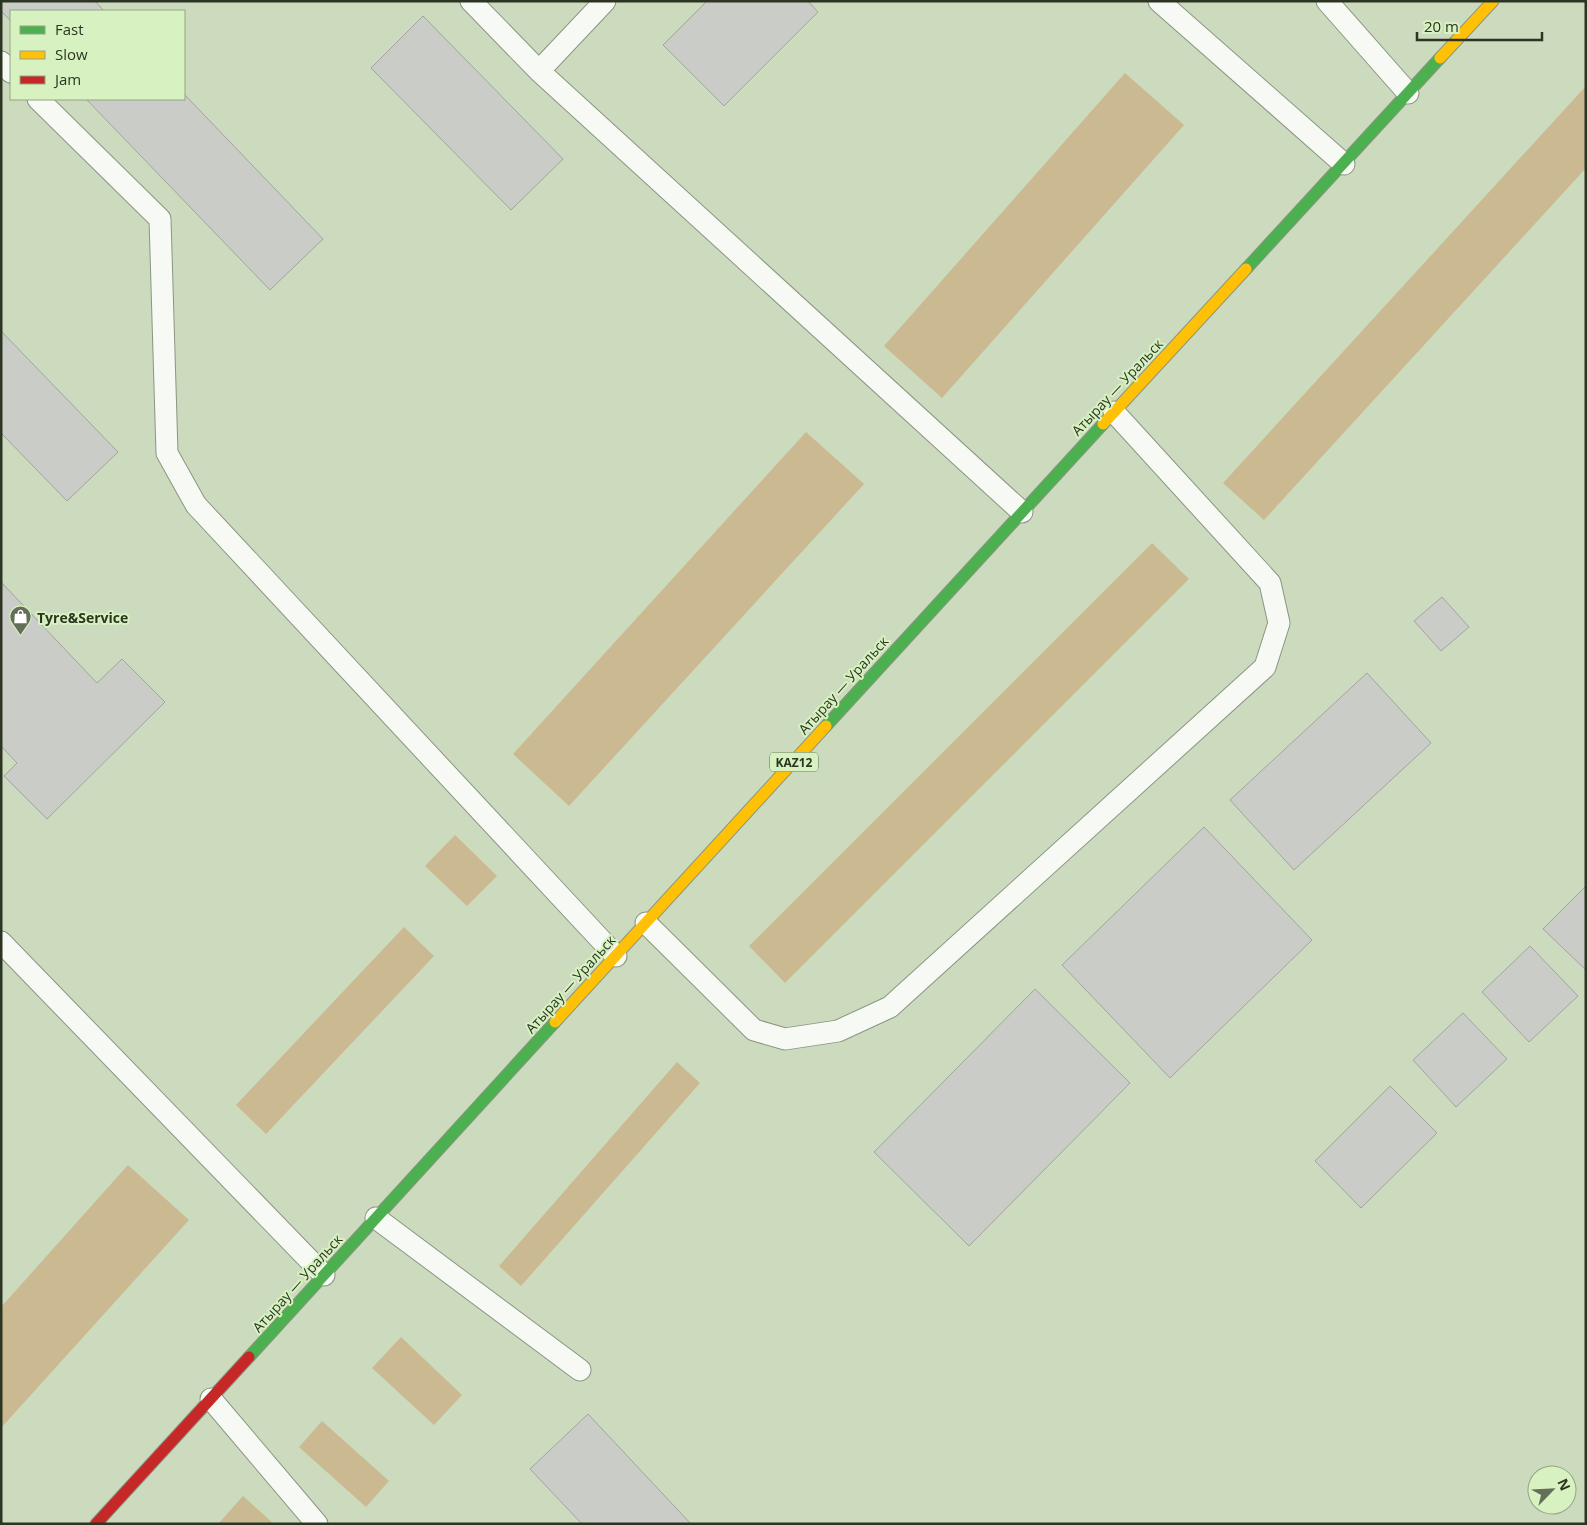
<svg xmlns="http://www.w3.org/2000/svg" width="1587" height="1525" viewBox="0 0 1587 1525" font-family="'Open Sans',sans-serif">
<rect width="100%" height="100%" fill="#ccdabe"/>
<path fill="#cbba91" d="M 1125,73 L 1184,125 L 942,398 L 884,346 Z
M 1586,86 L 1586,168 L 1264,520 L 1223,483 Z
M 806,432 L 864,484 L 569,806 L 513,754 Z
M 1152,543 L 1189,579 L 785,983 L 749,946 Z
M 455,835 L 497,876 L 467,906 L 425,866 Z
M 404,927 L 434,956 L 266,1134 L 236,1105 Z
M 677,1062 L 700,1083 L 521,1286 L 499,1266 Z
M 128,1165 L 189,1220 L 1,1428 L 1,1307 Z
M 401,1337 L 462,1395 L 434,1425 L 372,1368 Z
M 322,1421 L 389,1481 L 366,1507 L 299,1447 Z
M 243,1496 L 274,1524 L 218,1524 Z"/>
<path fill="#caccc8" stroke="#a3a4a0" d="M 1,1 L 95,1 L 104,11 L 11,11 L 11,21 L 1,11 Z
M 707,1 L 808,1 L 818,12 L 724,106 L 663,45 Z
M 423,16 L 563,159 L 511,210 L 371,68 Z
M 184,94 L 323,239 L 270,290 L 86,99 L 184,99 Z
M 1,331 L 118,452 L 67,501 L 1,433 Z
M 1,582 L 97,683 L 122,659 L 165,702 L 47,819 L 4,776 L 17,763 L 1,746 Z
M 1442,597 L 1469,627 L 1441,651 L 1414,621 Z
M 1367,673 L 1431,743 L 1294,870 L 1230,800 Z
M 1204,827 L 1312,940 L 1170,1078 L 1062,965 Z
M 1586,886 L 1586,970 L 1543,929 Z
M 1530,946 L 1578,996 L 1529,1042 L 1482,992 Z
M 1035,989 L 1130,1083 L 969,1246 L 874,1152 Z
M 1463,1013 L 1507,1059 L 1456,1107 L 1413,1060 Z
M 1390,1086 L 1437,1133 L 1361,1208 L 1315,1161 Z
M 588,1414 L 691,1524 L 582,1524 L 530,1469 Z"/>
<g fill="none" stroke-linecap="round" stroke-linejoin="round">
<defs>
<path id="lane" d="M 471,1 L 539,71 L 1022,512
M 1159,1 L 1344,164
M 1327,1 L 1408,93
M 1,62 L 11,72
M 539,71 L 605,1
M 38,99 L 160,219 L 167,453 L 196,505 L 616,956
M 646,923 L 754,1030 L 785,1039 L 838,1031 L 890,1007 L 1265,667 L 1279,623 L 1270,583 L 1114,412
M 1,942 L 324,1275
M 376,1218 L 580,1370
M 211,1399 L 317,1524"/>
<path id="fast" d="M 1246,269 L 1440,58
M 826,726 L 1103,424
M 249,1357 L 555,1022"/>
<path id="slow" d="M 1440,58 L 1493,1
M 1103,424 L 1246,269
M 555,1022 L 826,726"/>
<path id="jam" d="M 96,1524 L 249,1357"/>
</defs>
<use href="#lane" stroke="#8b9681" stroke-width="23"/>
<use href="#fast" stroke="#8b9681" stroke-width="13"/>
<use href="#slow" stroke="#8b9681" stroke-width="13"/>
<use href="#jam" stroke="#8b9681" stroke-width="13"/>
<use href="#lane" stroke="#f7f9f5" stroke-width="21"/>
<use href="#fast" stroke="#4caf50" stroke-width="11"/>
<use href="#slow" stroke="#ffc107" stroke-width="11"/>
<use href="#jam" stroke="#c62828" stroke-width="11"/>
</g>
<defs>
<symbol id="shop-pin" viewBox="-11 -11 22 30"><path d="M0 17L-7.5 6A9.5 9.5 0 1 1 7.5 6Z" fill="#636f59" stroke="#d7f2c0"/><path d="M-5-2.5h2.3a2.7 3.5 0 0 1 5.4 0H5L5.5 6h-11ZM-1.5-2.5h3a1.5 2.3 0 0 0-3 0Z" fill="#fff"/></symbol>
</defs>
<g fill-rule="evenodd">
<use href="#shop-pin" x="8" y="604" width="25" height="34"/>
</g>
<g text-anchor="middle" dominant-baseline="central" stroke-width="4" stroke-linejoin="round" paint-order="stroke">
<rect fill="#d7f2c0" stroke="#5f6e51" stroke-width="1" x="770" y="752.5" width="48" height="19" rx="4"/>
<g font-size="12" font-weight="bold" fill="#2b3522">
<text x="794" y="762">KAZ12</text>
</g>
<g font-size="14" fill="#2b3522" stroke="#d7f2c0">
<text transform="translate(1117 387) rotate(-47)">Атырау — Уральск</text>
<text transform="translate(843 685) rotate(-48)">Атырау — Уральск</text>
<text transform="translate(570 984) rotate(-48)">Атырау — Уральск</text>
<text transform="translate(297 1283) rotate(-48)">Атырау — Уральск</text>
</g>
<g font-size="14" font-weight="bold" fill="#2b3522" stroke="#d7f2c0" text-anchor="start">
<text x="37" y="617">Tyre&amp;Service</text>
</g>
</g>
<rect width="1587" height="1525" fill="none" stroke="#2b3522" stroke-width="5"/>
<rect x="10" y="10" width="175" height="90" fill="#d7f2c0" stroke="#92a681"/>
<rect x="20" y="26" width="25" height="8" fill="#4caf50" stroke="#92a681"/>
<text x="55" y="35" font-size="15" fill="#2b3522">Fast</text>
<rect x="20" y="51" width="25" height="8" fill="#ffc107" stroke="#92a681"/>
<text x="55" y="60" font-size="15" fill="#2b3522">Slow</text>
<rect x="20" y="76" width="25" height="8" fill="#c62828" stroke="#92a681"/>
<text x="55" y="85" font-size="15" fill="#2b3522">Jam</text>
<g transform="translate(1552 1490) rotate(66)"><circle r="24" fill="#d7f2c0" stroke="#92a681"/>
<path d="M0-4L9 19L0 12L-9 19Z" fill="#636f59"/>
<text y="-8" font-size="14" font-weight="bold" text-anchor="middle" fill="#2b3522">N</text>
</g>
<path d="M1417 32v8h125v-8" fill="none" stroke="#2b3522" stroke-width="2.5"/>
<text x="1424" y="32" font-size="15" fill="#2b3522" stroke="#d7f2c0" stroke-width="4" paint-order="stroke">20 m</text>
</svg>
